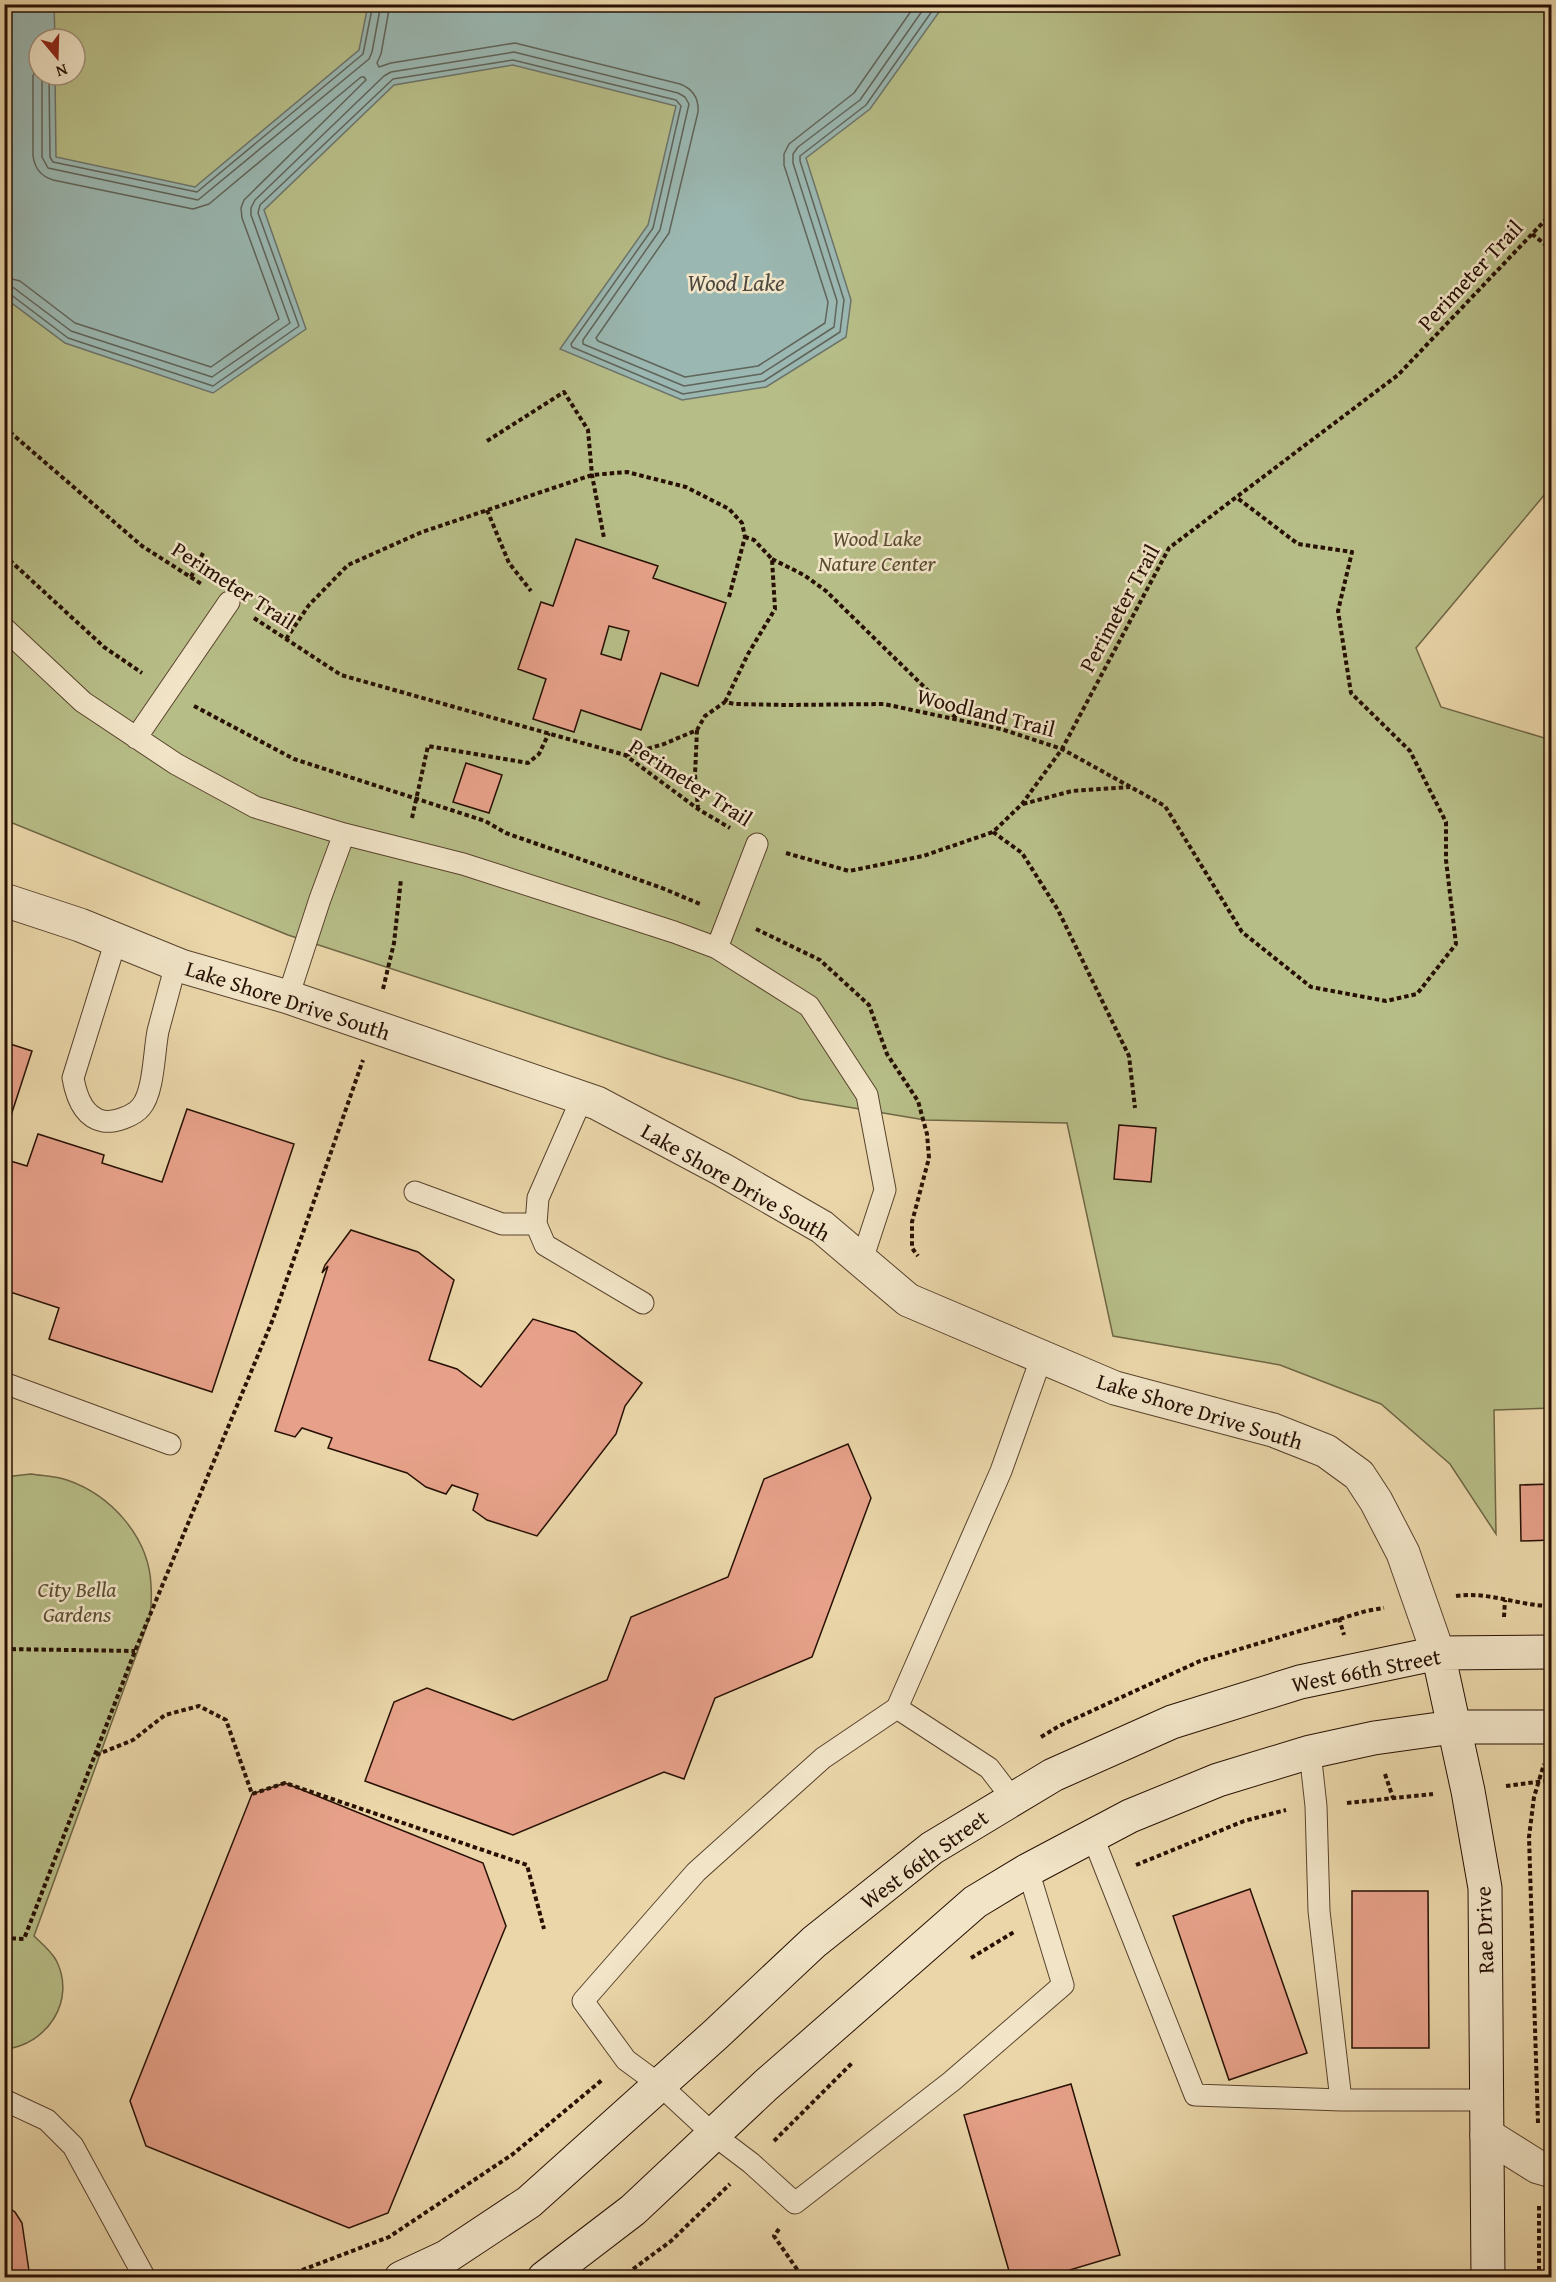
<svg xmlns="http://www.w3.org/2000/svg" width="1556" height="2282" viewBox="0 0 1556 2282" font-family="'Gentium Book Plus',serif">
<rect width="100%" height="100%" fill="#ead6a9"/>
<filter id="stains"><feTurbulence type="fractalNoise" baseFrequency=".00333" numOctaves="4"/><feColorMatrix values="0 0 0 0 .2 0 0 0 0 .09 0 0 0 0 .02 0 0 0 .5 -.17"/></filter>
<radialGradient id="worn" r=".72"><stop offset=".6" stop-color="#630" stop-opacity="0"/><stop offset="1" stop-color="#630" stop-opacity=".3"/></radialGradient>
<path fill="#b7bd87" stroke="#6f6645" stroke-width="1.5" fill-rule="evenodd" d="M 4,5 L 1551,5 L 1551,487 L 1416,648 L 1441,707 L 1551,740 L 1551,1408 L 1494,1410 L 1496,1534 L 1450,1464 L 1381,1404 L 1280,1365 L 1113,1336 L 1067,1123 L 925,1120 L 800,1099 L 665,1058 L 288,935 L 5,820 ZM 39,39 L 75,39 L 75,75 L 39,75 Z
M 31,1474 C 43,1476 56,1476 67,1480 C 111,1495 149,1537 151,1585 C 152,1596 151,1607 150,1617 L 34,1936 C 42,1944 50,1950 56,1960 C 77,2000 47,2045 5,2049 L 4,1477 Z"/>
<path fill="#9ab7b1" stroke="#6c746b" stroke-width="1.5" d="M 4,5 L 54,5 L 55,39 L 39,39 L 39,75 L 55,75 L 56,157 L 195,187 L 359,50 L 368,5 L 944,5 L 870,109 L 806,158 L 851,300 L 846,337 L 766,387 L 682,400 L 560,349 L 648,225 L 676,106 L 513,65 L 394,85 L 264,210 L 306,329 L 213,393 L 65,343 L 5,298 Z"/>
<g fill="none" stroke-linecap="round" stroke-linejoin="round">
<path stroke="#60645a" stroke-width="1.5" d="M 390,4 L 381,54 L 377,63 L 379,67 L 391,63 L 515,43 L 680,84 C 693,89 699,98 698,112 L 669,233 L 596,338 L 598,341 L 685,377 L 758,366 L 825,323 L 828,302 L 784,165 L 784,154 L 789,144 L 854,93 L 916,4
M 42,75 L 42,157 L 48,168 L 198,200 L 369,59 L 372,52 L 381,4
M 49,75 L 50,157 L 53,162 L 197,192 L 363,54 L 373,4
M 4,277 L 20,281 L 75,323 L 211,367 L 279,319 L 242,218 L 241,208 L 244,200 L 366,80 L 364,77 L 361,77 L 209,204 L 193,209 L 53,180 C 41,176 35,169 33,156 L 33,76 L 39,60
M 4,286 L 14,288 L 71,331 L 212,377 L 290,323 L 251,215 L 251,208 L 255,200 L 384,76 L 391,72 L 514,52 L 678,93 L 685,97 L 689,104 L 660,230 L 583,340 L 583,344 L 684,386 L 761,374 L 834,327 L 837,301 L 793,163 L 793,154 L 798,147 L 860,100 L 927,4
M 4,293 L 10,294 L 68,338 L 213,386 L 299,326 L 258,213 L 260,205 L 393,79 L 513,60 L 676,100 L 681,106 L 653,228 L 571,344 L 572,347 L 683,394 L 764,381 L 840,332 L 844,300 L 800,161 L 800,156 L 866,105 L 937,4"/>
</g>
<path fill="#e7a18a" stroke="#271003" stroke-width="1.5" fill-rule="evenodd" d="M 576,539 L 658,566 L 653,578 L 726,603 L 698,686 L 661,673 L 641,730 L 581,710 L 574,732 L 533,719 L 546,679 L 518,669 L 541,602 L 553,606 ZM 609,626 L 629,631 L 621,660 L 601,654 Z
M 466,763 L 502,775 L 489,813 L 453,802 Z
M 4,1042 L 32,1051 L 4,1137 Z
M 187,1109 L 294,1144 L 212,1392 L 49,1339 L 59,1308 L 4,1290 L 4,1159 L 27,1166 L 38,1134 L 104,1155 L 102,1163 L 162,1182 Z
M 1119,1125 L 1156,1128 L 1151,1182 L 1114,1179 Z
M 351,1230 L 418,1252 L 454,1280 L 429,1360 L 457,1369 L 481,1387 L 533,1319 L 575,1332 L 642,1383 L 625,1406 L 616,1434 L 537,1536 L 487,1520 L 473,1510 L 478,1494 L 452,1485 L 446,1494 L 426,1487 L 407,1473 L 328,1448 L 332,1438 L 302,1428 L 295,1437 L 275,1431 L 328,1266 L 322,1273 L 325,1265 Z
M 848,1444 L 871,1498 L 812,1657 L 715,1698 L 684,1779 L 664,1772 L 513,1835 L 365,1781 L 394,1702 L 427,1688 L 513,1720 L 607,1680 L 631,1617 L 728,1577 L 764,1479 Z
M 1552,1484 L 1552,1540 L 1521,1541 L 1520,1485 Z
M 285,1783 L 483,1863 L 506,1926 L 388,2213 L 349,2228 L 146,2146 L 130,2101 L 252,1794 Z
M 1250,1889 L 1307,2053 L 1229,2080 L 1173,1916 Z
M 1352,1891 L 1428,1891 L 1429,2048 L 1352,2048 Z
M 1071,2084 L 1120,2255 L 1043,2278 L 1011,2278 L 964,2115 Z
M 4,2204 L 15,2212 L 22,2223 L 30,2278 L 4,2278 Z"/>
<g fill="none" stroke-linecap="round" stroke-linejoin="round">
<defs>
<path id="lane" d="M 4,628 L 83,702 L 176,764 L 255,807 L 344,834
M 136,738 L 229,602
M 116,940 L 73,1078 C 76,1095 83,1117 103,1121 C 114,1123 134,1116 141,1107 C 154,1092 154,1051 158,1031 C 164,1008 170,986 176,964
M 717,948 L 757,844
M 288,997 L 320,899 L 344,834 L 463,864 L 674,932 L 717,948 L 809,1006 L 867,1095 L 885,1190 L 862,1260
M 582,1098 L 538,1198 L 536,1224 L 545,1245 L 643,1303
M 415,1192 L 502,1224 L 536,1224
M 4,1383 L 170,1444
M 897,1708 L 989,1768 L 1012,1798
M 1310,1752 L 1316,1806 L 1319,1911 L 1341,2100 L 1488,2100
M 1092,1835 L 1195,2095 L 1341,2100
M 1028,1870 L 1063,1985 L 952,2081 L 795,2203 L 751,2163 L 714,2135 L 660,2085 L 626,2060 L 583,2001 L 696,1872 L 823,1758 L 897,1708 L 1001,1471 L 1042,1356
M 4,2100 L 47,2120 L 73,2146 L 145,2278"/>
<path id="street" d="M 4,900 L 80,925 L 181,966 L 288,997 L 597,1103 L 723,1170 L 822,1227 L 908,1300 L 1115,1388 L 1273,1430 L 1326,1451 L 1359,1475 L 1376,1501 L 1403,1553 L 1438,1653
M 1487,2135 L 1538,2167 L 1552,2171"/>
<path id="secondary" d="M 1438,1653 L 1468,1791 L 1485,1888 L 1488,2278
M 401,2278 L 446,2257 L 529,2202 L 715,2035 L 814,1942 L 932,1848 L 1053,1775 L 1172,1722 L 1300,1682 L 1438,1653 L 1552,1652
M 544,2278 L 633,2210 L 766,2085 L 975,1902 L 1028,1870 L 1130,1816 L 1218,1780 L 1310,1752 L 1374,1738 L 1453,1727 L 1552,1727"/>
</defs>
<use href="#lane" stroke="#58422c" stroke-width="23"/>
<use href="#street" stroke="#58422c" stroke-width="35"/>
<use href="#secondary" stroke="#271003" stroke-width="35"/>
<path stroke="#271003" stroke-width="4" stroke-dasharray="4.5 3" stroke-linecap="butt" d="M 1532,234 L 1552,250
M 4,427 L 142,546 L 203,585
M 487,441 L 564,392 L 588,430 L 592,475 L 604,538
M 487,510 L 509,563 L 531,591
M 4,555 L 104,647 L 142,673
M 772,559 L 804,575 L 826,591 L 956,718
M 191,577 L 203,553
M 254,618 L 341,675 L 625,755 L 698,809 L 730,828
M 286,639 L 309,605 L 348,565 L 422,532 L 592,475 L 627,472 L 686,487 L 729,509 L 742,523 L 745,537 L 729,597
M 725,702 L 748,654 L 775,609 L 772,559 L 754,540 L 745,537
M 194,706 L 294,759 L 485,821 L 506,833 L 662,888 L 700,904
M 697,730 L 695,775 L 698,808
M 626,755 L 664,744 L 697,730 L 705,716 L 725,702 L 735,704 L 787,705 L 884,704 L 1001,729 L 1062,749 L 1165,806 L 1242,932 L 1311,987 L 1386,1001 L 1417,994 L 1456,944 L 1446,860 L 1446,822 L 1410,751 L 1351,693 L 1338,611 L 1352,552 L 1298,544 L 1236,497
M 1023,804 L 1072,791 L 1130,787
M 412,818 L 428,746 L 528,763 L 539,754 L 549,733
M 993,832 L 1022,853 L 1058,910 L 1129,1056 L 1135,1108
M 786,853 L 849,871 L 923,856 L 993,832 L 1022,804 L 1062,749 L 1169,548 L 1398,375 L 1552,213
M 756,929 L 820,960 L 869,1005 L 887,1054 L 918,1101 L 927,1134 L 929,1158 L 912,1222 L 912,1248 L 918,1256
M 383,989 L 394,943 L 401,879
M 1456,1596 C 1488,1591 1519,1606 1552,1606
M 1504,1617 L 1505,1600
M 1339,1618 L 1344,1635
M 4,1649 L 135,1651
M 1041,1737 L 1059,1726 L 1200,1661 L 1366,1611 L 1384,1608
M 96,1755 L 133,1740 L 165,1715 L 199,1706 L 226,1720 L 252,1794 L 285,1783 L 527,1865 L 544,1929
M 1385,1774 L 1393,1798
M 1506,1786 L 1552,1780
M 1347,1803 L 1433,1794
M 1136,1865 L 1244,1821 L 1286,1810
M 4,1938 L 24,1939 L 135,1651 L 273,1319 L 363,1060
M 971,1958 L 1014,1932
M 1538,2123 L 1529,1837 L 1534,1797 L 1544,1764
M 774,2141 L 853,2062
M 1539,2206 L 1539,2278
M 779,2229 L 774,2236 L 803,2278
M 281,2278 L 389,2237 L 513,2154 L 602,2080
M 621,2278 L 671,2241 L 730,2184"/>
<use href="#lane" stroke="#f1e4c7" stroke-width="21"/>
<use href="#street" stroke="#f1e4c7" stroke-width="33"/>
<use href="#secondary" stroke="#f1e4c7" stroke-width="33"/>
</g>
<g text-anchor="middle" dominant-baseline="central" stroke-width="5" stroke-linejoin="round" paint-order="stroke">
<g font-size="22" fill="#271003" stroke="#f1e4c7">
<text transform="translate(1470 275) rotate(-47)">Perimeter Trail</text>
<text transform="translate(234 585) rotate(33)">Perimeter Trail</text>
<text transform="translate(1119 608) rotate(-61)">Perimeter Trail</text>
<text transform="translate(986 712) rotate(14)">Woodland Trail</text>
<text transform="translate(691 782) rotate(33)">Perimeter Trail</text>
<text transform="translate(288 1000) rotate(18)">Lake Shore Drive South</text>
<text transform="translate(736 1182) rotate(30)">Lake Shore Drive South</text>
<text transform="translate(1200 1411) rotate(17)">Lake Shore Drive South</text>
<text transform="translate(1366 1670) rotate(-11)">West 66th Street</text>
<text transform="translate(924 1859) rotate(-36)">West 66th Street</text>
<text transform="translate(1484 1930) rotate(-92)">Rae Drive</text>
</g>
<g font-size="22" font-style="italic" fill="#594d31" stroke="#f1e4c7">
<text x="877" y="538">Wood Lake<tspan x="877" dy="25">Nature Center</tspan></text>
<text x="77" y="1589">City Bella<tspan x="77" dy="25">Gardens</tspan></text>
</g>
<g font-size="24" font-style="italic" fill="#4f4a40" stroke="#f1e4c7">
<text x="736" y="282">Wood Lake</text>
</g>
</g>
<rect width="1556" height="2282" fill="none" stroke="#ead6a9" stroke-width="24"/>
<rect x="6" y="6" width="1544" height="2270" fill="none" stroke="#271003" stroke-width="3"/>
<rect x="12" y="12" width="1532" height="2258" fill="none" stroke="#271003" stroke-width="1.5"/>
<g transform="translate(57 57) rotate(161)"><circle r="28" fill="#f1e4c7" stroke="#a08f79" stroke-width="1.5"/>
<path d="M0-4.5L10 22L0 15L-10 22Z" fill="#8f2418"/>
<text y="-9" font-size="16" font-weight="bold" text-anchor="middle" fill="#271003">N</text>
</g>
<rect width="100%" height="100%" filter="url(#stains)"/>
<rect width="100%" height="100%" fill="url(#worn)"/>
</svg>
